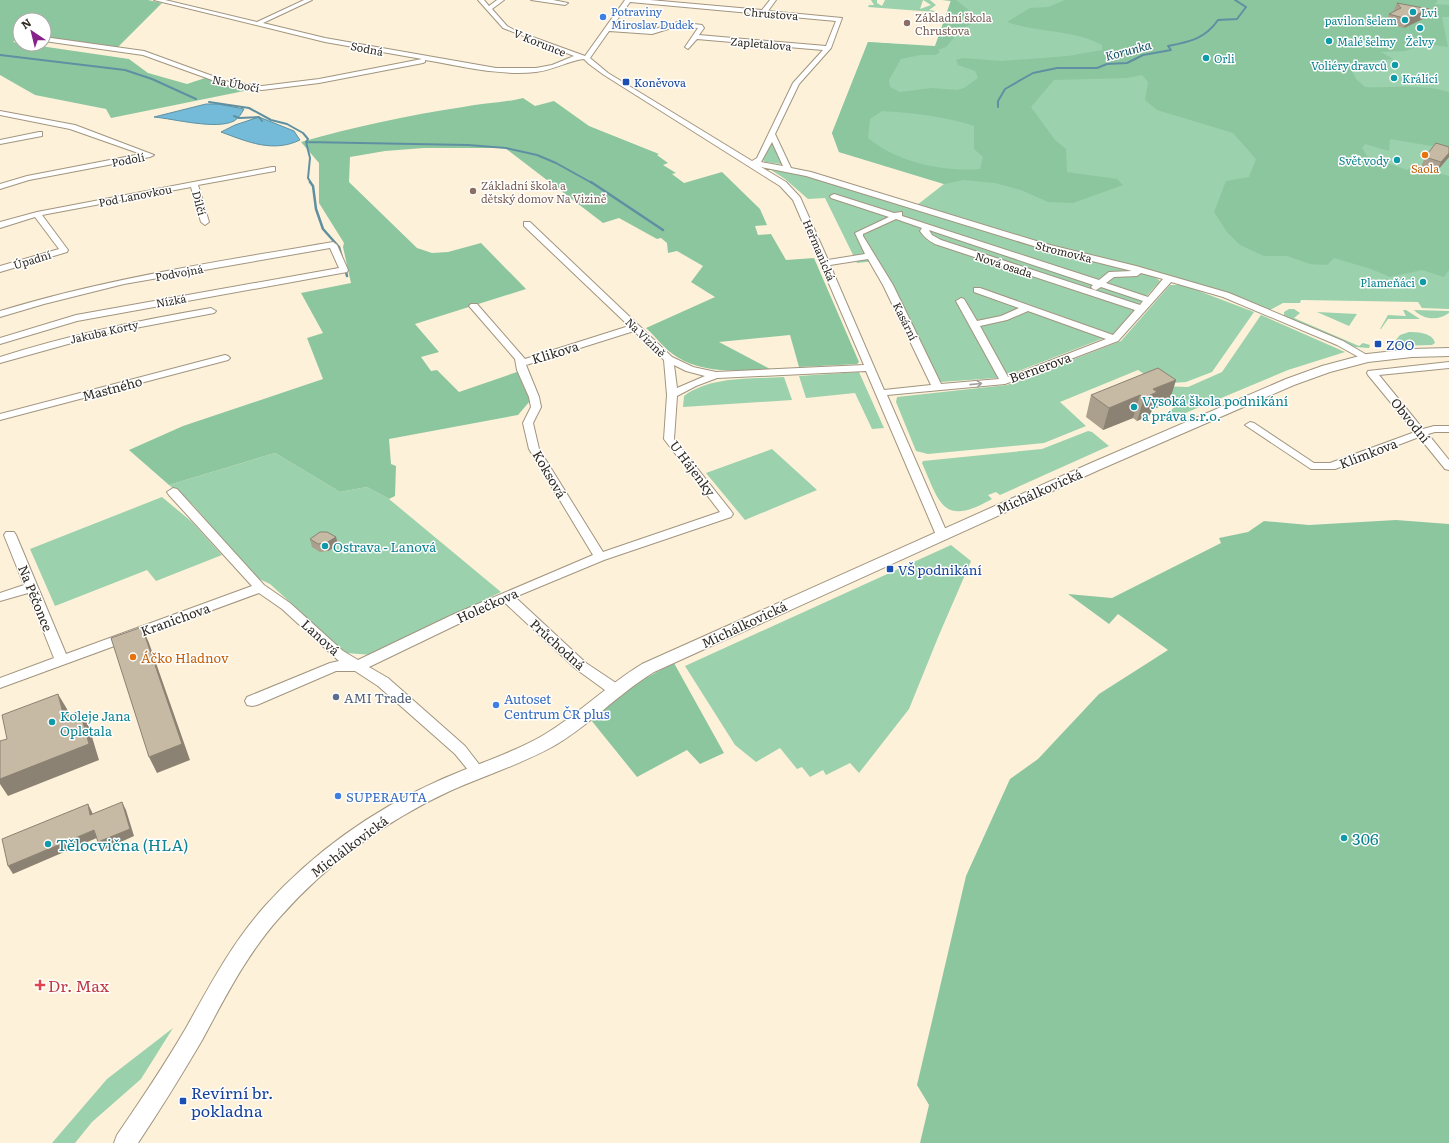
<svg xmlns="http://www.w3.org/2000/svg" width="1449" height="1143" viewBox="0 0 1449 1143" font-family="Literata,serif">
<rect width="100%" height="100%" fill="#fef1d9"/>
<path fill="#9bd1ac" d="M 871,0 L 877,0 L 877,3 L 882,6 L 885,0 L 923,0 L 920,9 L 931,5 L 923,0 L 930,0 L 936,5 L 929,10 L 935,11 L 934,12 L 868,7 L 869,5 L 874,5 Z
M 951,0 L 1449,0 L 1449,309 L 1422,308 L 1418,302 L 1301,300 L 1300,303 L 1283,303 L 1270,310 L 1225,293 L 1141,267 L 1047,245 L 917,205 L 944,184 L 839,152 L 832,133 L 868,42 L 935,47 Z
M 772,143 L 782,164 L 781,164 L 765,162 L 762,159 Z
M 768,168 L 794,171 L 1123,267 L 1155,277 L 1160,281 L 1112,335 L 1016,372 L 996,378 L 941,382 L 938,381 L 877,261 L 857,263 L 825,198 L 808,199 L 785,179 Z
M 1170,285 L 1183,285 L 1254,312 L 1212,372 L 1186,382 L 1159,384 L 1138,370 L 1060,402 L 1086,426 L 1044,443 L 928,454 L 916,451 L 896,402 L 897,397 L 1007,385 L 1121,341 Z
M 1289,309 L 1294,309 L 1300,313 L 1294,318 L 1359,346 L 1363,343 L 1370,345 L 1369,348 L 1355,347 L 1284,316 L 1284,312 Z
M 1403,310 L 1406,310 L 1420,319 L 1388,319 L 1381,329 L 1380,329 L 1388,315 L 1406,316 Z
M 1414,310 L 1449,311 L 1449,313 C 1438,321 1424,320 1414,310 Z
M 1317,312 L 1357,314 L 1349,326 Z
M 1261,315 L 1345,352 L 1288,370 L 1164,422 L 1160,420 L 1178,404 L 1153,388 L 1163,386 L 1188,387 L 1222,372 Z
M 1409,332 C 1418,332 1433,333 1435,343 L 1432,345 L 1391,346 L 1400,335 Z
M 859,372 L 884,428 L 872,429 L 855,393 L 806,398 L 799,376 Z
M 784,377 L 792,400 L 683,407 L 684,396 C 711,376 752,379 784,377 Z
M 1088,431 L 1092,432 L 1109,446 L 1000,495 L 996,492 L 988,495 L 992,499 C 943,527 940,504 922,463 L 923,461 L 1042,449 Z
M 772,449 L 817,490 L 745,520 L 706,473 Z
M 275,453 L 340,492 L 367,487 L 389,499 L 501,592 L 372,655 L 346,653 L 270,584 L 255,577 L 194,506 L 169,485 Z
M 162,497 L 192,522 L 222,555 L 156,581 L 147,570 L 55,606 L 30,549 Z
M 951,545 L 971,561 L 939,635 L 909,709 L 859,773 L 850,763 L 826,775 L 823,770 L 810,777 L 802,767 L 797,769 L 780,748 L 756,762 L 735,745 L 685,666 Z
M 173,1028 L 141,1079 L 92,1122 L 75,1143 L 52,1143 L 107,1079 Z"/>
<path fill="#8cc69f" fill-rule="evenodd" d="M 0,0 L 148,0 L 162,3 L 117,48 L 44,39 L 44,20 L 20,20 L 20,37 L 13,42 L 129,59 L 148,73 L 187,84 L 205,78 L 225,85 L 254,89 L 111,118 L 106,109 L 35,95 L 0,75 Z
M 942,0 L 956,0 L 975,15 L 973,23 L 962,29 L 946,47 L 938,50 L 940,52 L 936,55 L 920,55 L 901,59 L 889,80 L 890,87 L 900,92 L 932,88 L 957,90 L 964,88 L 978,78 L 975,71 L 958,65 L 956,60 L 963,58 L 1001,61 L 1068,56 L 1102,50 L 1102,45 C 1072,29 1038,33 1007,22 L 1030,8 L 1048,7 L 1065,0 L 1438,0 L 1435,4 L 1449,5 L 1449,17 L 1442,17 L 1448,47 L 1425,44 L 1405,51 L 1381,52 L 1393,59 L 1348,63 L 1356,79 L 1365,87 C 1394,88 1421,84 1449,92 L 1449,149 L 1390,139 L 1389,151 L 1365,144 L 1362,148 L 1367,156 L 1407,170 L 1414,166 L 1449,176 L 1449,270 L 1444,277 L 1422,270 L 1390,277 L 1371,269 L 1334,258 L 1327,265 L 1310,264 L 1287,256 L 1264,256 L 1240,245 L 1227,232 L 1214,212 L 1226,181 L 1249,177 L 1256,159 L 1233,133 L 1157,110 L 1145,100 L 1148,82 L 1142,75 L 1126,78 L 1054,80 L 1031,107 L 1055,140 L 1066,149 L 1067,172 L 1117,179 L 1123,185 L 1073,203 L 1048,202 L 1021,190 L 995,183 L 964,180 L 944,184 L 839,152 L 832,133 L 868,42 L 935,46 L 951,1 ZM 882,111 C 913,113 944,116 974,126 L 974,149 L 983,157 L 980,169 C 942,172 897,162 868,138 L 870,119 Z
M 523,98 L 535,106 L 554,101 L 589,126 L 659,154 L 657,155 L 668,163 L 663,165 L 676,173 L 672,174 L 684,183 L 722,172 L 760,209 L 767,225 L 755,226 L 758,235 L 771,234 L 786,260 L 814,258 L 859,362 L 857,364 L 799,367 L 790,335 L 719,342 L 770,369 C 740,371 704,374 677,357 C 665,350 656,337 646,328 L 715,297 L 691,282 L 703,266 L 677,251 L 668,253 L 667,243 L 661,238 L 657,239 L 619,218 L 603,223 L 505,148 L 424,148 L 385,151 L 350,157 L 349,182 L 417,248 L 432,253 L 448,252 L 481,243 L 526,289 L 415,324 L 439,352 L 421,357 L 431,371 L 437,370 L 459,392 L 517,372 L 530,401 L 518,415 L 389,439 L 391,464 L 396,466 L 395,496 L 389,499 L 367,487 L 340,492 L 275,453 L 169,485 L 129,450 L 183,426 L 323,379 L 307,338 L 323,333 L 301,293 L 351,283 L 343,247 L 344,243 L 319,203 L 319,163 L 301,142 C 354,127 408,115 463,107 C 482,103 503,103 523,98 Z
M 1396,520 L 1449,524 L 1449,1143 L 920,1143 L 929,1105 L 917,1085 L 966,876 L 1010,779 L 1038,759 L 1099,694 L 1168,650 L 1118,614 L 1109,624 L 1068,594 L 1112,598 L 1221,543 L 1219,538 L 1248,532 L 1264,521 L 1309,525 Z
M 674,663 L 724,753 L 700,764 L 687,750 L 637,777 L 591,720 L 636,683 Z"/>
<path fill="#73bbd8" stroke="#5f90a2" d="M 206,104 L 218,104 L 244,109 C 241,114 239,118 234,121 C 216,130 175,119 154,117 Z
M 259,117 L 294,131 L 300,140 C 273,153 248,142 221,132 L 235,125 Z"/>
<g fill="none" stroke-linecap="round" stroke-linejoin="round">
<path stroke="#5f90a2" stroke-width="2" d="M 0,55 L 125,70 L 152,79 L 196,99
M 209,102 L 249,108 L 271,120 L 287,124 L 303,133 L 308,139 L 306,142 L 468,145 L 506,148 L 537,155 L 556,163 L 592,183
M 998,107 L 998,101 L 1005,89 L 1033,73 L 1057,68 L 1097,68 L 1107,64 L 1127,63 L 1143,55 L 1171,50 L 1168,46 C 1189,42 1205,39 1218,20 L 1237,19 L 1246,7 L 1235,0
M 234,116 L 239,118 L 259,117 L 262,121
M 306,142 L 310,158 L 308,178 L 311,183"/>
<path stroke="#5f90a2" stroke-width="2.5" d="M 310,182 L 313,186 L 316,209 L 323,229 L 339,247 L 342,258
M 591,182 L 663,230
M 345,268 L 347,276"/>
<defs>
<path id="minor" d="M 154,0 L 165,0 L 257,22 L 304,0 L 312,0 L 263,23 L 325,38 L 496,68 L 536,68 L 552,65 L 574,56 L 503,28 L 478,0 L 484,0 L 489,6 L 497,0 L 504,0 L 492,9 L 507,26 L 516,31 L 585,56 L 625,0 L 650,0 L 762,10 L 770,0 L 776,0 L 768,11 L 842,18 L 831,48 L 799,84 L 775,134 L 791,168 L 811,172 L 1046,244 L 1136,266 L 1229,293 L 1343,341 L 1372,358 L 1370,360 L 1364,360 L 1337,345 L 1223,297 L 1171,282 L 1118,341 L 1005,384 L 887,395 L 948,535 L 942,539 L 936,535 L 866,371 L 717,378 L 696,386 L 677,396 L 674,439 L 731,511 L 733,514 L 731,517 L 604,560 L 515,597 L 586,663 L 619,685 L 621,689 L 619,693 L 614,694 L 609,693 L 576,669 L 504,602 L 369,667 L 388,678 L 465,746 L 485,772 L 483,776 L 478,778 L 473,776 L 455,754 L 378,686 L 355,671 L 336,671 L 257,705 L 252,706 L 247,705 L 245,701 L 247,697 L 330,663 L 339,661 L 282,609 L 259,593 L 0,688 L 0,678 L 54,658 L 28,593 L 0,601 L 0,593 L 24,585 L 4,535 L 6,532 L 14,532 L 16,535 L 66,654 L 252,586 L 169,495 L 167,492 L 173,488 L 177,489 L 264,585 L 290,603 L 343,651 L 358,660 L 452,615 L 593,555 L 529,449 L 523,423 L 531,407 L 529,397 L 517,370 L 515,359 L 469,306 L 471,304 L 477,304 L 525,359 L 629,326 L 524,226 L 524,222 L 530,222 L 672,357 L 693,367 L 716,372 L 864,365 L 793,200 L 780,186 L 604,75 L 589,64 L 584,59 C 570,60 554,70 536,72 C 499,76 462,66 425,60 L 425,62 L 423,63 L 319,83 L 262,90 L 226,85 L 143,55 L 44,41 L 44,37 L 144,51 L 229,82 L 262,86 L 319,79 L 422,59 L 325,42 ZM 630,2 L 836,21 L 826,46 L 699,35 L 704,28 L 702,25 L 678,22 L 652,30 L 612,27 ZM 678,26 L 698,28 L 685,47 L 688,49 L 697,39 L 823,50 L 793,83 L 757,158 L 752,161 L 608,73 L 590,58 L 609,31 L 652,34 ZM 772,142 L 783,166 L 761,162 ZM 761,167 L 806,176 L 1040,248 L 1132,271 L 1109,272 L 1099,280 L 902,216 L 902,212 L 894,213 L 834,194 L 830,196 L 831,198 L 889,217 L 855,233 L 865,254 L 828,260 L 800,197 L 786,182 ZM 896,219 L 922,228 L 920,231 C 924,237 928,240 935,244 L 1135,310 L 1113,335 L 980,288 L 974,288 L 974,292 L 1019,308 L 1001,316 L 977,321 L 964,299 L 961,298 L 956,301 L 999,379 L 941,384 L 893,285 L 863,236 L 863,234 ZM 929,230 L 1093,285 L 1091,287 L 1093,289 L 1096,290 L 1101,287 L 1143,301 L 1140,305 L 941,240 L 932,235 ZM 868,259 L 883,285 L 931,385 L 884,390 L 830,265 ZM 1141,273 L 1163,279 L 1148,297 L 1106,283 L 1114,277 L 1137,276 ZM 1028,311 L 1106,339 L 1008,377 L 980,326 L 1007,320 ZM 634,331 L 664,360 L 667,395 L 664,439 L 720,512 L 603,552 L 539,449 L 533,423 L 541,407 L 539,397 L 526,365 ZM 674,365 L 686,371 L 705,376 L 677,388 Z
M 531,0 L 553,0 L 568,3 L 565,5 Z
M 0,111 L 75,125 L 154,155 L 150,157 L 29,180 L 0,189 L 0,184 L 27,176 L 141,154 L 70,129 L 0,115 Z
M 39,132 L 42,132 L 42,136 L 0,144 L 0,140 Z
M 272,167 L 275,167 L 275,171 L 198,185 L 209,222 L 205,225 L 201,222 L 191,187 L 42,215 L 68,250 L 67,252 L 0,272 L 0,266 L 59,249 L 35,217 L 0,228 L 0,222 L 37,212 Z
M 333,242 L 337,245 L 348,270 L 347,272 L 77,321 L 0,344 L 0,338 L 76,315 L 339,268 L 330,248 L 124,284 L 44,304 L 0,317 L 0,311 C 109,278 221,261 333,242 Z
M 211,308 L 216,311 L 214,313 L 104,334 L 0,363 L 0,357 C 69,335 140,320 211,308 Z
M 225,355 L 228,356 L 230,358 L 228,360 L 0,420 L 0,414 Z
M 1449,362 L 1449,368 L 1379,375 L 1423,429 L 1434,426 L 1449,426 L 1449,432 L 1435,432 L 1428,434 L 1449,460 L 1449,470 L 1445,469 L 1419,437 L 1335,469 L 1311,469 L 1245,425 L 1250,422 L 1254,423 L 1314,463 L 1330,463 L 1415,432 L 1368,375 L 1367,373 L 1368,371 Z"/>
<path id="tertiary" d="M 1449,348 L 1449,356 L 1412,357 L 1368,362 L 1330,372 L 1294,385 L 1101,469 L 654,672 C 618,694 589,726 552,747 C 519,765 484,776 450,791 C 385,821 327,864 280,917 C 246,955 225,998 201,1042 C 181,1076 160,1110 138,1143 L 114,1143 L 117,1135 C 141,1100 165,1064 186,1028 C 210,985 232,943 265,906 C 313,853 373,810 438,781 C 473,765 509,755 542,736 C 578,715 607,685 642,664 L 1091,463 L 1286,379 L 1322,366 L 1367,354 L 1412,349 Z"/>
</defs>
<use href="#minor" stroke="#a1957f" stroke-width="2"/>
<use href="#tertiary" stroke="#a1957f" stroke-width="2"/>
<use href="#minor" fill="#fff" fill-rule="evenodd"/>
<use href="#tertiary" fill="#fff" fill-rule="evenodd"/>
</g>
<path fill="#aba08d" d="M 1397,3 L 1425,18 L 1404,28 L 1386,23 L 1389,14 L 1393,12 Z
M 1425,157 L 1449,157 L 1437,171 L 1421,167 Z
M 1176,380 L 1169,402 L 1152,410 L 1150,415 L 1137,421 L 1133,418 L 1103,430 L 1086,417 L 1091,395 Z
M 336,537 L 338,545 L 328,551 L 320,552 L 312,547 L 310,539 Z"/>
<path fill="#8b8273" d="M 1429,9 L 1425,18 L 1404,28 L 1407,19 Z
M 1449,153 L 1449,157 L 1437,171 L 1441,162 Z
M 1176,380 L 1169,402 L 1152,410 L 1150,415 L 1137,421 L 1144,398 L 1153,389 Z
M 1140,395 L 1133,418 L 1103,430 L 1109,408 Z
M 336,537 L 338,545 L 328,551 L 326,543 Z
M 142,627 L 149,643 L 190,760 L 157,773 L 149,757 Z
M 58,694 L 67,709 L 74,733 L 64,717 Z
M 80,711 L 89,727 L 99,760 L 8,796 L 0,784 L 0,779 Z
M 122,802 L 126,810 L 134,836 L 103,850 L 98,842 Z
M 88,804 L 92,812 L 95,823 L 90,815 Z
M 94,830 L 99,837 L 13,874 L 8,866 Z"/>
<path fill="#c7baa4" stroke="#8b8273" d="M 1397,3 L 1429,9 L 1407,19 L 1389,14 L 1401,8 Z
M 1436,143 L 1449,147 L 1449,153 L 1441,162 L 1425,157 Z
M 1158,368 L 1176,380 L 1153,389 L 1157,392 L 1144,398 L 1140,395 L 1109,408 L 1091,395 Z
M 320,532 L 327,532 L 336,537 L 326,543 L 318,544 L 310,539 Z
M 142,627 L 182,744 L 149,757 L 111,638 Z
M 58,694 L 64,717 L 80,711 L 89,744 L 0,779 L 0,741 L 7,739 L 2,715 Z
M 122,802 L 130,829 L 98,842 L 94,830 L 8,866 L 2,839 L 88,804 L 90,815 Z"/>
<defs><path id="oneway-shaft" d="M-6 0H5M1.5-3L5.5 0L1.5 3" fill="none" stroke-width="1.6" stroke-linecap="round" stroke-linejoin="round"/></defs>
<use stroke="#a2a09c" href="#oneway-shaft" transform="translate(976 384) rotate(-6)"/>
<g fill="#0f9aa8" stroke="#fff" stroke-width="1.5">
<circle cx="1413" cy="12" r="4"/>
<circle cx="1405" cy="20" r="4"/>
<circle cx="1420" cy="28" r="4"/>
<circle cx="1329" cy="41" r="4"/>
<circle cx="1206" cy="58" r="4"/>
<circle cx="1395" cy="65" r="4"/>
<circle cx="1394" cy="78" r="4"/>
<circle cx="1397" cy="160" r="4"/>
<circle cx="1423" cy="282" r="4"/>
<circle cx="1134" cy="407" r="4"/>
<circle cx="325" cy="546" r="4"/>
<circle cx="52" cy="722" r="4"/>
<circle cx="1344" cy="838" r="4"/>
<circle cx="48" cy="844" r="4"/>
</g>
<g fill="#3f7fe0" stroke="#fff" stroke-width="1.5">
<circle cx="603" cy="17" r="4"/>
<circle cx="496" cy="705" r="4"/>
<circle cx="338" cy="796" r="4"/>
</g>
<g fill="#8d6e63" stroke="#fff" stroke-width="1.5">
<circle cx="907" cy="23" r="4"/>
<circle cx="473" cy="191" r="4"/>
</g>
<g fill="#1a4fb4" stroke="#fff" stroke-width="1.5">
<rect x="622" y="78" width="8" height="8" rx="2"/>
<rect x="1374" y="340" width="8" height="8" rx="2"/>
<rect x="886" y="565" width="8" height="8" rx="2"/>
<rect x="179" y="1097" width="8" height="8" rx="2"/>
</g>
<g fill="#e8710a" stroke="#fff" stroke-width="1.5">
<circle cx="1425" cy="155" r="4"/>
<circle cx="133" cy="657" r="4"/>
</g>
<circle fill="#5c6f8a" stroke="#fff" stroke-width="1.5" cx="336" cy="697" r="4"/>
<path fill="#e0444e" stroke="#fff" stroke-width="1.5" d="M38 979h4v4h4v4h-4v4h-4v-4h-4v-4h4z"/>
<g text-anchor="middle" dominant-baseline="central" stroke-width="3" stroke-linejoin="round" paint-order="stroke">
<g font-size="11" fill="#366cbe" stroke="#fff" text-anchor="start">
<text x="611" y="11">Potraviny<tspan x="611" dy="13">Miroslav Dudek</tspan></text>
</g>
<g font-size="11" fill="#0d838f" stroke="#fff" text-anchor="start">
<text x="1421" y="12">Lvi</text>
<text x="1397" y="20" text-anchor="end">pavilon šelem</text>
<text x="1337" y="41">Malé šelmy</text>
<text x="1420" y="41" text-anchor="middle">Želvy</text>
<text x="1214" y="58">Orli</text>
<text x="1387" y="65" text-anchor="end">Voliéry dravců</text>
<text x="1402" y="78">Králící</text>
<text x="1389" y="160" text-anchor="end">Svět vody</text>
<text x="1415" y="282" text-anchor="end">Plameňáci</text>
</g>
<g font-size="11" fill="#302b23" stroke="#fff">
<text transform="translate(771 13) rotate(5)">Chrustova</text>
<text transform="translate(540 42) rotate(22)">V Korunce</text>
<text transform="translate(761 43) rotate(5)">Zapletalova</text>
<text transform="translate(367 48) rotate(11)">Sodná</text>
<text transform="translate(236 83) rotate(11)">Na Úbočí</text>
<text transform="translate(128 159) rotate(-11)">Podolí</text>
<text transform="translate(135 195) rotate(-11)">Pod Lanovkou</text>
<text transform="translate(200 203) rotate(75)">Dílčí</text>
<text transform="translate(820 250) rotate(67)">Heřmanická</text>
<text transform="translate(1064 251) rotate(14)">Stromovka</text>
<text transform="translate(32 259) rotate(-17)">Úpadní</text>
<text transform="translate(1004 264) rotate(18)">Nová osada</text>
<text transform="translate(179 272) rotate(-10)">Podvojná</text>
<text transform="translate(171 300) rotate(-10)">Nízká</text>
<text transform="translate(906 321) rotate(64)">Kasární</text>
<text transform="translate(104 331) rotate(-13)">Jakuba Korty</text>
<text transform="translate(646 337) rotate(44)">Na Vizině</text>
</g>
<g font-size="11" fill="#785e54" stroke="#fff" text-anchor="start">
<text x="915" y="17">Základní škola<tspan x="915" dy="13">Chrustova</tspan></text>
<text x="481" y="185">Základní škola a<tspan x="481" dy="13">dětský domov Na Vizině</tspan></text>
</g>
<g font-size="11" fill="#164399" stroke="#fff" text-anchor="start">
<text x="634" y="82">Koněvova</text>
</g>
<g font-size="11" fill="#c56008" stroke="#fff">
<text x="1425" y="168">Saola</text>
</g>
<g font-size="12" font-style="italic" fill="#114e62" stroke="#fff">
<text transform="translate(1128 50) rotate(-15)">Korunka</text>
</g>
<g font-size="13" fill="#164399" stroke="#fff" text-anchor="start">
<text x="1386" y="344">ZOO</text>
<text x="898" y="569">VŠ podnikání</text>
</g>
<g font-size="13" fill="#302b23" stroke="#fff">
<text transform="translate(555 352) rotate(-17)">Klikova</text>
<text transform="translate(1040 367) rotate(-20)">Bernerova</text>
<text transform="translate(112 388) rotate(-15)">Mastného</text>
<text transform="translate(1411 420) rotate(51)">Obvodní</text>
<text transform="translate(1368 453) rotate(-21)">Klímkova</text>
<text transform="translate(693 468) rotate(53)">U Hájenky</text>
<text transform="translate(550 474) rotate(60)">Koksová</text>
<text transform="translate(1039 491) rotate(-24)">Michálkovická</text>
<text transform="translate(36 598) rotate(68)">Na Pěčonce</text>
<text transform="translate(487 605) rotate(-24)">Holečkova</text>
<text transform="translate(175 619) rotate(-20)">Kranichova</text>
<text transform="translate(744 624) rotate(-25)">Michálkovická</text>
<text transform="translate(321 637) rotate(42)">Lanová</text>
<text transform="translate(558 644) rotate(42)">Průchodná</text>
<text transform="translate(349 846) rotate(-37)">Michálkovická</text>
</g>
<g font-size="13" fill="#0d838f" stroke="#fff" text-anchor="start">
<text x="1142" y="400">Vysoká škola podnikání<tspan x="1142" dy="15">a práva s.r.o.</tspan></text>
<text x="333" y="546">Ostrava - Lanová</text>
<text x="60" y="715">Koleje Jana<tspan x="60" dy="15">Opletala</tspan></text>
</g>
<g font-size="13" fill="#c56008" stroke="#fff" text-anchor="start">
<text x="141" y="657">Áčko Hladnov</text>
</g>
<g font-size="13" fill="#4e5e75" stroke="#fff" text-anchor="start">
<text x="344" y="697">AMI Trade</text>
</g>
<g font-size="13" fill="#366cbe" stroke="#fff" text-anchor="start">
<text x="504" y="698">Autoset<tspan x="504" dy="15">Centrum ČR plus</tspan></text>
<text x="346" y="796">SUPERAUTA</text>
</g>
<g font-size="16" fill="#0d838f" stroke="#fff" text-anchor="start">
<text x="1352" y="838">306</text>
<text x="56" y="844">Tělocvična (HLA)</text>
</g>
<g font-size="16" fill="#be3a42" stroke="#fff" text-anchor="start">
<text x="48" y="985">Dr. Max</text>
</g>
<g font-size="16" fill="#164399" stroke="#fff" text-anchor="start">
<text x="191" y="1092">Revírní br.<tspan x="191" dy="18">pokladna</tspan></text>
</g>
</g>
<g transform="translate(32 32) rotate(325)"><circle r="19" fill="#ffffff" stroke="#acaaa7"/>
<path d="M0-3L7 15L0 10L-7 15Z" fill="#87228a"/>
<text y="-6" font-size="11" font-weight="bold" text-anchor="middle" fill="#302b23">N</text>
</g>
</svg>
